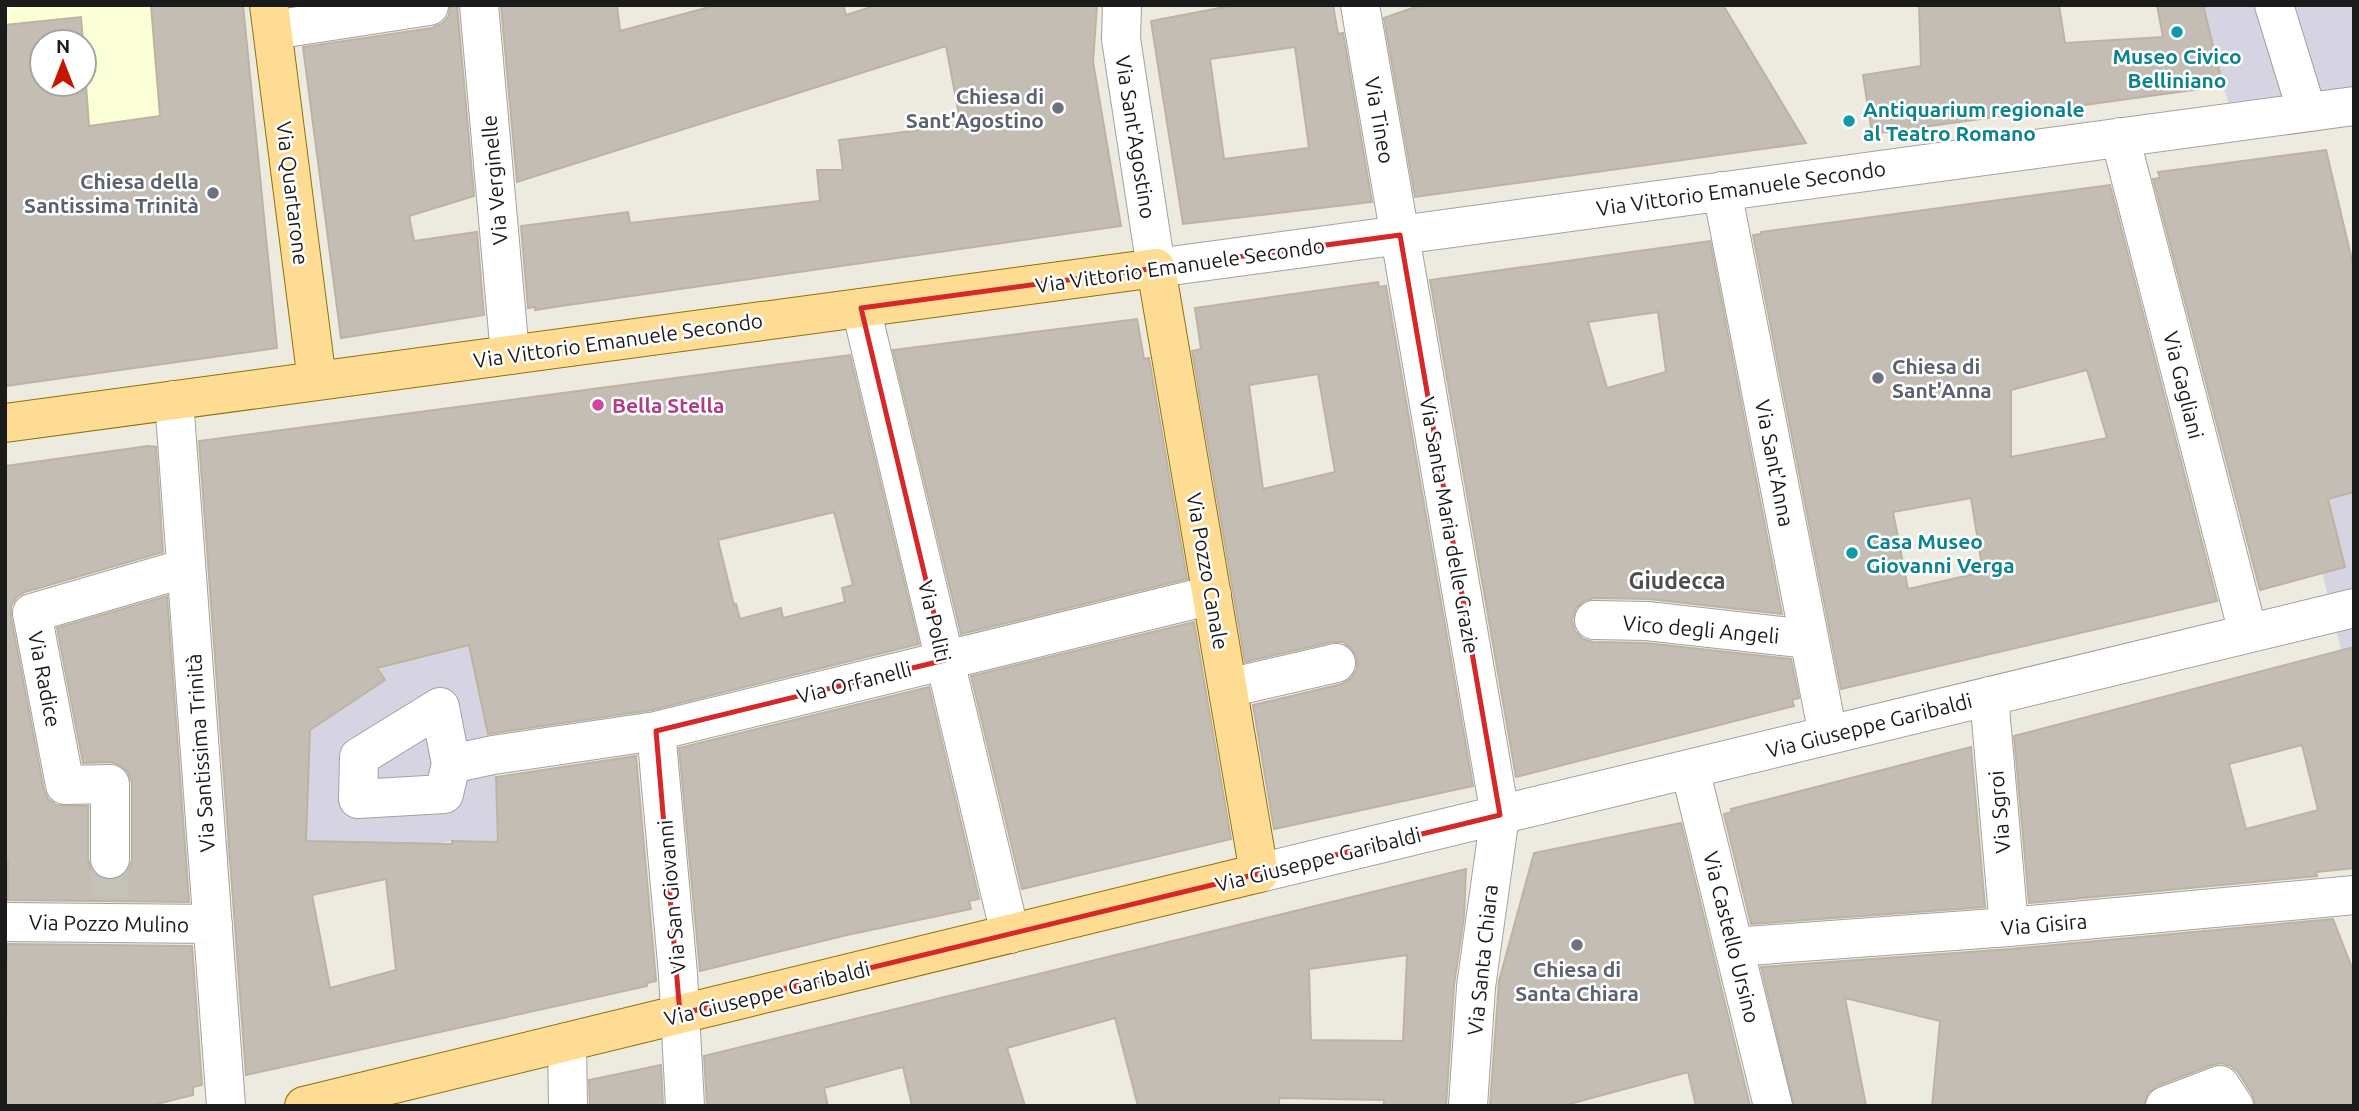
<svg xmlns="http://www.w3.org/2000/svg" width="2359" height="1111" viewBox="0 0 2359 1111" font-family="Ubuntu,sans-serif">
<rect width="100%" height="100%" fill="#edeadf"/>
<path fill="#fbffd6" fill-rule="evenodd" d="M 5,5 L 243,5 L 154,40 L 166,201 L 165,334 L 168,364 L 5,386 ZM 42,42 L 84,42 L 84,84 L 42,84 Z"/>
<path fill="#d6d4e2" d="M 2203,5 L 2354,5 L 2354,106 L 2235,121 L 2223,86 Z
M 2354,464 L 2354,703 L 2299,477 Z
M 676,622 L 473,666 L 496,764 L 497,822 L 583,845 L 452,841 L 429,844 L 311,841 L 299,867 L 208,861 L 206,840 L 233,841 L 310,730 L 377,668 L 528,631 Z"/>
<path fill="#c4bdb3" stroke="#beb2a2" stroke-width="2" fill-rule="evenodd" d="M 151,5 L 243,5 L 277,348 L 5,386 L 5,25 L 81,17 L 83,42 L 42,42 L 42,84 L 84,84 L 84,58 L 89,126 L 160,116 Z
M 450,5 L 457,5 L 474,196 L 409,216 L 414,241 L 477,232 L 484,315 L 341,338 L 303,47 L 432,28 L 443,23 L 449,15 Z
M 501,5 L 617,5 L 620,31 L 717,5 L 843,5 L 846,15 L 877,5 L 1097,5 L 1093,62 L 1121,226 L 561,306 L 535,310 L 535,307 L 528,308 L 521,226 L 628,212 L 630,223 L 820,201 L 817,170 L 843,170 L 839,140 L 961,125 L 946,46 L 517,182 Z
M 1235,5 L 1333,5 L 1338,34 L 1343,33 L 1372,202 L 1183,224 L 1151,21 ZM 1295,47 L 1309,148 L 1224,159 L 1210,59 Z
M 1421,5 L 1723,5 L 1806,143 L 1415,197 L 1384,18 Z
M 1919,5 L 2059,5 L 2065,43 L 2163,37 L 2157,5 L 2203,5 L 2223,86 L 1872,134 L 1863,75 L 1921,66 Z
M 2326,150 L 2354,269 L 2354,492 L 2328,499 L 2345,567 L 2260,590 L 2153,179 L 2160,178 L 2158,172 Z
M 2110,185 L 2217,601 L 1841,689 L 1753,235 L 1761,234 L 1761,232 ZM 2087,370 L 2107,438 L 2011,457 L 2011,390 ZM 1971,498 L 1983,572 L 1908,589 L 1893,512 Z
M 1710,241 L 1782,614 L 1649,599 L 1594,598 L 1584,601 L 1576,608 L 1572,620 L 1575,631 L 1583,639 L 1593,642 L 1646,643 L 1791,659 L 1799,698 L 1792,700 L 1794,706 L 1516,777 L 1430,280 ZM 1658,312 L 1666,372 L 1607,388 L 1588,322 Z
M 1378,282 L 1379,287 L 1386,286 L 1473,786 L 1274,829 L 1253,705 L 1342,684 L 1351,678 L 1357,669 L 1357,659 L 1351,648 L 1343,642 L 1332,642 L 1245,662 L 1192,351 L 1201,349 L 1195,308 ZM 1318,374 L 1335,472 L 1263,489 L 1249,385 Z
M 1137,319 L 1144,359 L 1149,358 L 1187,579 L 961,634 L 893,350 Z
M 850,355 L 919,644 L 652,710 L 488,734 L 469,645 L 377,668 L 385,680 L 310,730 L 306,841 L 452,844 L 452,841 L 498,842 L 496,777 L 636,756 L 656,981 L 647,983 L 647,986 L 246,1075 L 199,441 ZM 834,512 L 853,585 L 842,588 L 845,602 L 783,618 L 781,608 L 740,619 L 736,604 L 734,605 L 718,540 ZM 386,879 L 396,970 L 330,988 L 312,895 Z
M 148,446 L 156,447 L 163,552 L 25,592 L 17,597 L 11,606 L 11,617 L 44,790 L 48,799 L 56,805 L 88,806 L 88,859 L 91,869 L 100,878 L 111,881 L 120,878 L 129,870 L 132,860 L 132,783 L 128,772 L 120,765 L 110,762 L 83,763 L 57,628 L 167,596 L 189,902 L 8,900 L 8,860 L 5,860 L 5,466 Z
M 1194,622 L 1231,839 L 1022,889 L 971,676 Z
M 2354,647 L 2354,868 L 2316,872 L 2317,876 L 2029,903 L 2014,736 ZM 2302,745 L 2318,810 L 2246,829 L 2229,764 Z
M 929,687 L 979,899 L 969,901 L 971,909 L 847,935 L 700,971 L 679,748 Z
M 1971,747 L 1985,907 L 1751,924 L 1724,814 L 1732,812 L 1731,809 Z
M 1681,823 L 1750,1106 L 1696,1106 L 1688,1072 L 1562,1106 L 1490,1106 L 1499,981 L 1534,853 Z
M 1466,869 L 1464,917 L 1454,985 L 1446,1106 L 1384,1106 L 1384,1100 L 1279,1098 L 1279,1106 L 1138,1106 L 1115,1018 L 1007,1048 L 1025,1106 L 912,1106 L 903,1067 L 824,1088 L 828,1106 L 707,1106 L 704,1056 ZM 1407,955 L 1403,1041 L 1311,1040 L 1309,969 Z
M 2333,919 L 2354,973 L 2354,1106 L 2256,1106 L 2252,1094 L 2238,1072 L 2231,1066 L 2221,1063 L 2212,1065 L 2157,1086 L 2148,1093 L 2144,1106 L 1932,1106 L 1940,1021 L 1845,998 L 1866,1106 L 1794,1106 L 1761,967 L 2011,949 Z
M 7,944 L 192,946 L 202,1085 L 193,1087 L 193,1095 L 149,1106 L 5,1106 Z
M 661,1065 L 663,1106 L 590,1106 L 589,1080 Z"/>
<g fill="none" stroke-linecap="round" stroke-linejoin="round">
<path stroke="#c3c1b8" stroke-width="38" stroke-dasharray="38 19" stroke-linecap="butt" d="M 110,859 L 110,898"/>
<defs>
<path id="minor" d="M 479,5 L 510,355
M 1122,5 L 1121,39 L 1156,268 L 2354,106
M 1360,5 L 1500,815 L 1476,987 L 1468,1106
M 2274,5 L 2307,112
M 273,30 L 429,6
M 2120,137 L 2248,633
M 1722,191 L 1828,735
M 861,308 L 1010,934
M 174,400 L 226,1106
M 1594,620 L 1647,621 L 1809,639
M 1228,688 L 1336,663
M 1989,696 L 2009,927
M 440,707 L 451,764 L 444,794 L 358,799 L 359,757 Z
M 656,731 L 678,974 L 685,1106
M 451,764 L 493,755 L 656,731 L 1212,595
M 1690,769 L 1773,1106
M 110,859 L 110,784 L 65,785 L 32,613 L 186,568
M 1259,873 L 2354,608
M 5,922 L 213,924
M 1734,947 L 2009,927 L 2354,895
M 567,1042 L 568,1106
M 2165,1106 L 2220,1085 L 2234,1106"/>
<path id="major" d="M 269,5 L 317,381
M 5,423 L 1156,268 L 1259,873 L 304,1106"/>
</defs>
<use href="#minor" stroke="#a2a2a2" stroke-width="40"/>
<use href="#major" stroke="#917100" stroke-width="40"/>
<use href="#minor" stroke="#fff" stroke-width="38"/>
<use href="#major" stroke="#fedc94" stroke-width="38"/>
</g>
<path fill="none" stroke="#d62828" stroke-width="5" stroke-linejoin="round" d="M 1400,235 L 1500,815 L 680,1014 L 656,731 L 945,660 L 861,308 Z"/>
<g fill="#0f9aa8" stroke="#fff" stroke-width="2.5">
<circle cx="2177" cy="32" r="7"/>
<circle cx="1849" cy="121" r="7"/>
<circle cx="1852" cy="553" r="7"/>
</g>
<g fill="#6b7280" stroke="#fff" stroke-width="2.5">
<circle cx="1058" cy="108" r="7"/>
<circle cx="213" cy="193" r="7"/>
<circle cx="1878" cy="378" r="7"/>
<circle cx="1577" cy="945" r="7"/>
</g>
<circle fill="#d1479c" stroke="#fff" stroke-width="2.5" cx="598" cy="405" r="7"/>
<g text-anchor="middle" dominant-baseline="central" stroke-width="5" stroke-linejoin="round" paint-order="stroke">
<g font-size="21" font-weight="bold" fill="#0d838f" stroke="#fff" text-anchor="start">
<text x="2177" y="56" text-anchor="middle">Museo Civico<tspan x="2177" dy="24">Belliniano</tspan></text>
<text x="1863" y="109">Antiquarium regionale<tspan x="1863" dy="24">al Teatro Romano</tspan></text>
<text x="1866" y="541">Casa Museo<tspan x="1866" dy="24">Giovanni Verga</tspan></text>
</g>
<g font-size="21" font-weight="bold" fill="#5b616d" stroke="#fff" text-anchor="end">
<text x="1044" y="96">Chiesa di<tspan x="1044" dy="24">Sant'Agostino</tspan></text>
<text x="199" y="181">Chiesa della<tspan x="199" dy="24">Santissima Trinità</tspan></text>
<text x="1892" y="366" text-anchor="start">Chiesa di<tspan x="1892" dy="24">Sant'Anna</tspan></text>
<text x="1577" y="969" text-anchor="middle">Chiesa di<tspan x="1577" dy="24">Santa Chiara</tspan></text>
</g>
<g font-size="21" fill="#1b1b1b" stroke="#fff">
<text transform="translate(1380 120) rotate(80)">Via Tineo</text>
<text transform="translate(1136 137) rotate(81)">Via Sant'Agostino</text>
<text transform="translate(494 180) rotate(-95)">Via Verginelle</text>
<text transform="translate(1741 188) rotate(-8)">Via Vittorio Emanuele Secondo</text>
<text transform="translate(293 193) rotate(83)">Via Quartarone</text>
<text transform="translate(1180 265) rotate(-8)">Via Vittorio Emanuele Secondo</text>
<text transform="translate(618 340) rotate(-8)">Via Vittorio Emanuele Secondo</text>
<text transform="translate(2184 385) rotate(76)">Via Gagliani</text>
<text transform="translate(1775 463) rotate(79)">Via Sant'Anna</text>
<text transform="translate(1450 525) rotate(80)">Via Santa Maria delle Grazie</text>
<text transform="translate(1208 571) rotate(80)">Via Pozzo Canale</text>
<text transform="translate(935 621) rotate(77)">Via Politi</text>
<text transform="translate(1701 629) rotate(5)">Vico degli Angeli</text>
<text transform="translate(45 679) rotate(79)">Via Radice</text>
<text transform="translate(854 682) rotate(-14)">Via Orfanelli</text>
<text transform="translate(1869 725) rotate(-14)">Via Giuseppe Garibaldi</text>
<text transform="translate(200 753) rotate(-94)">Via Santissima Trinità</text>
<text transform="translate(1999 812) rotate(-95)">Via Sgroi</text>
<text transform="translate(1318 859) rotate(-14)">Via Giuseppe Garibaldi</text>
<text transform="translate(671 897) rotate(-95)">Via San Giovanni</text>
<text transform="translate(109 923) rotate(1)">Via Pozzo Mulino</text>
<text transform="translate(2044 924) rotate(-5)">Via Gisira</text>
<text transform="translate(1732 937) rotate(76)">Via Castello Ursino</text>
<text transform="translate(1482 960) rotate(-84)">Via Santa Chiara</text>
<text transform="translate(767 993) rotate(-14)">Via Giuseppe Garibaldi</text>
</g>
<g font-size="21" font-weight="bold" fill="#b23c85" stroke="#fff" text-anchor="start">
<text x="612" y="405">Bella Stella</text>
</g>
<g font-size="23" font-weight="bold" fill="#4e4e4e" stroke="#fff">
<text x="1677" y="580">Giudecca</text>
</g>
</g>
<rect width="2359" height="1111" fill="none" stroke="#1b1b1b" stroke-width="14"/>
<g transform="translate(63 63)"><circle r="33" fill="#ffffff" stroke="#a4a4a4" stroke-width="2"/>
<path d="M0-5L12 26L0 18L-12 26Z" fill="#c51600"/>
<text y="-10" font-size="19" font-weight="bold" text-anchor="middle" fill="#1b1b1b">N</text>
</g>
</svg>
